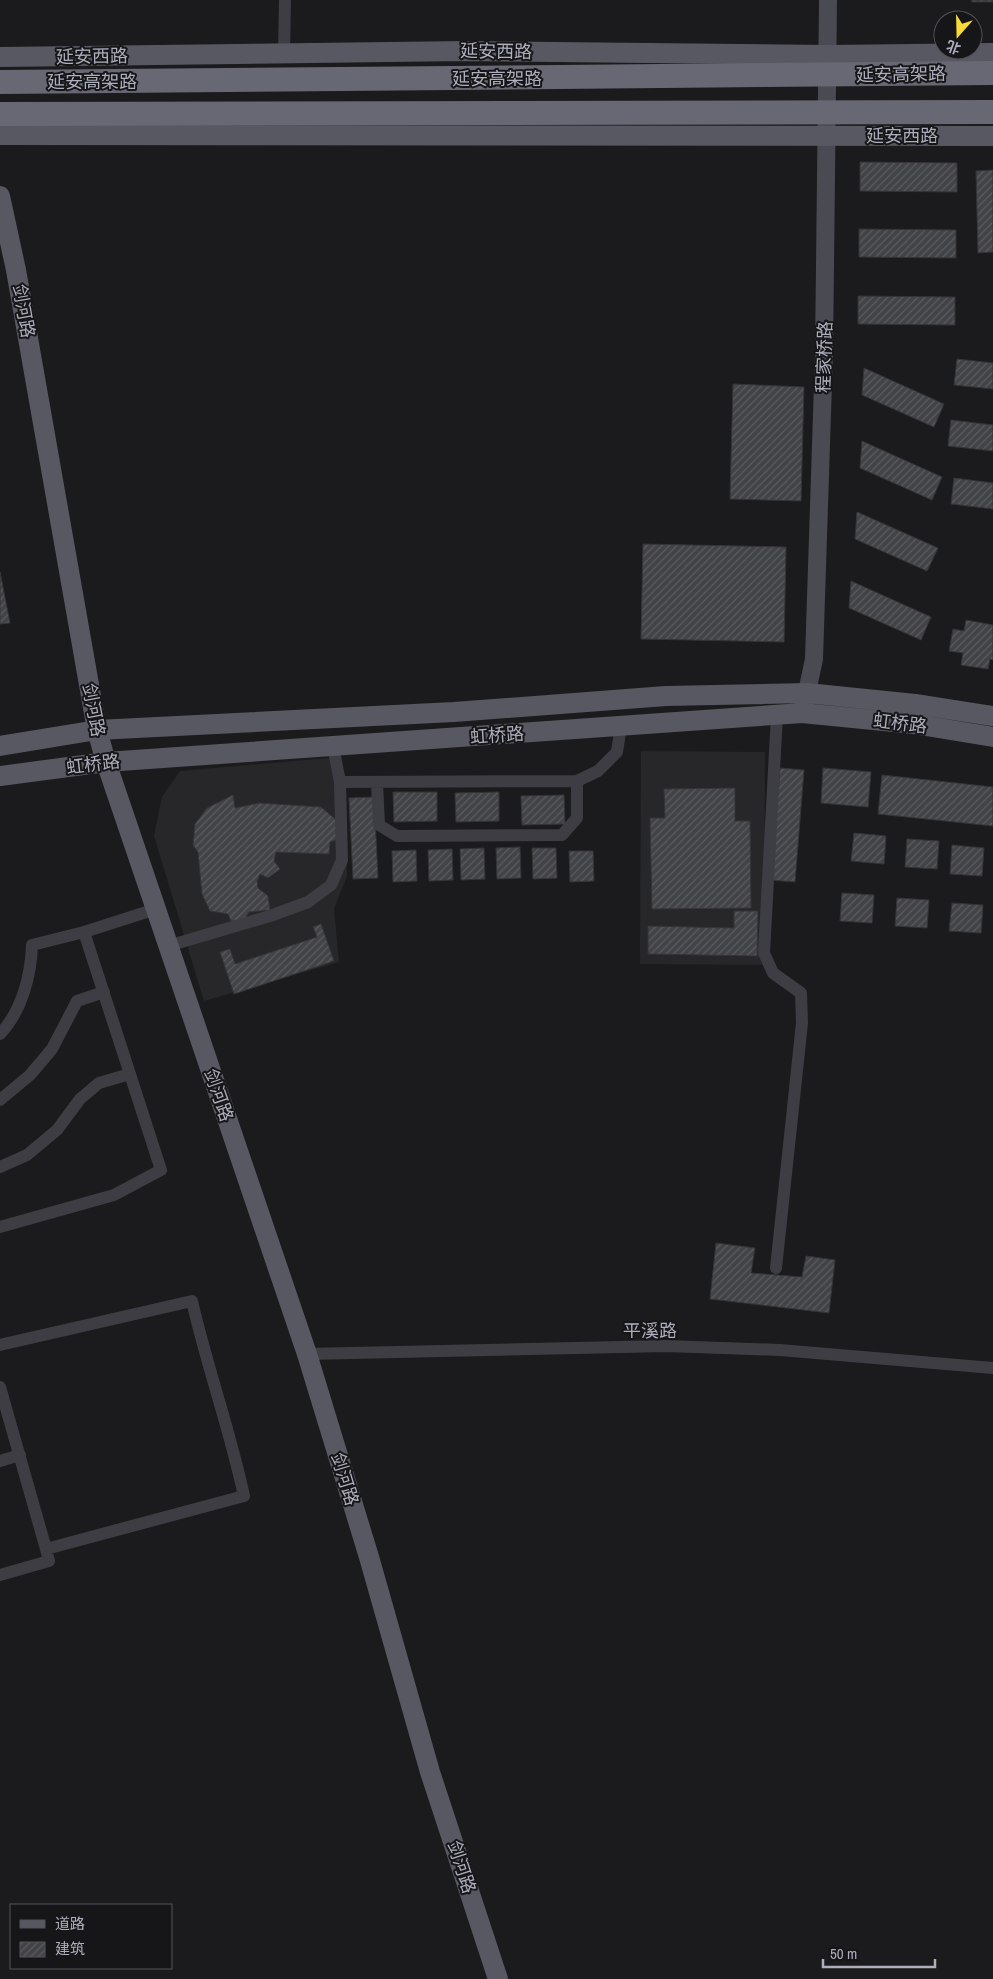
<svg xmlns="http://www.w3.org/2000/svg" width="993" height="1979" viewBox="0 0 993 1979" font-family="'Archivo Narrow','Noto Sans SC',sans-serif">
<defs>
<pattern id="building-hatch" width="6" height="6" patternUnits="userSpaceOnUse" patternTransform="scale(1.25)"><rect width="6" height="6" fill="#424347"/><path d="M-1 1l2-2M0 6l6-6M5 7l2-2" fill="none" stroke="#5b5c60"/></pattern>
</defs>
<rect width="100%" height="100%" fill="#1b1b1d"/>
<path fill="#27272a" d="M 641,751 L 765,752 L 764,965 L 640,964 Z
M 340,757 L 345,776 L 347,876 L 334,909 L 339,962 L 204,1001 L 154,836 L 162,797 L 180,771 Z"/>
<path fill="url(#building-hatch)" stroke="#353539" d="M 971,0 L 993,0 L 993,2 L 972,2 Z
M 860,162 L 957,163 L 957,192 L 860,191 Z
M 993,170 L 993,252 L 978,253 L 976,171 Z
M 859,229 L 956,230 L 956,258 L 859,257 Z
M 858,296 L 955,297 L 955,325 L 858,324 Z
M 957,359 L 993,363 L 993,389 L 954,385 Z
M 864,368 L 944,404 L 934,427 L 862,395 Z
M 733,384 L 804,387 L 801,501 L 730,499 Z
M 951,420 L 993,425 L 993,451 L 948,446 Z
M 862,441 L 942,477 L 932,500 L 860,468 Z
M 954,478 L 993,483 L 993,509 L 951,504 Z
M 857,512 L 938,548 L 927,571 L 855,539 Z
M 643,544 L 786,547 L 784,642 L 641,639 Z
M 0,572 L 10,623 L 0,624 Z
M 851,581 L 931,617 L 921,640 L 849,608 Z
M 966,620 L 993,625 L 993,660 L 990,659 L 988,669 L 961,665 L 963,653 L 949,651 L 953,629 L 964,631 Z
M 780,768 L 804,770 L 795,882 L 771,880 Z
M 823,768 L 871,772 L 868,807 L 821,803 Z
M 882,775 L 993,787 L 993,826 L 878,814 Z
M 735,788 L 735,821 L 750,821 L 751,908 L 652,909 L 650,818 L 665,818 L 664,789 Z
M 393,792 L 437,792 L 437,821 L 394,822 Z
M 499,792 L 499,821 L 456,822 L 455,793 Z
M 233,795 L 235,808 L 259,803 L 321,807 L 335,819 L 341,838 L 330,842 L 329,854 L 276,852 L 274,861 L 280,869 L 268,878 L 260,874 L 257,881 L 258,888 L 268,896 L 270,910 L 249,912 L 243,921 L 231,921 L 228,914 L 210,911 L 202,894 L 198,852 L 193,845 L 195,824 L 207,808 Z
M 564,795 L 565,824 L 522,825 L 521,796 Z
M 374,797 L 378,878 L 353,879 L 349,798 Z
M 854,833 L 886,836 L 884,864 L 851,861 Z
M 907,839 L 939,841 L 937,869 L 905,867 Z
M 952,845 L 984,848 L 982,876 L 950,874 Z
M 520,847 L 521,878 L 497,879 L 496,848 Z
M 484,848 L 485,879 L 461,880 L 460,849 Z
M 532,848 L 556,848 L 557,878 L 533,879 Z
M 452,849 L 453,880 L 429,881 L 428,850 Z
M 416,850 L 417,881 L 393,882 L 392,851 Z
M 569,851 L 593,851 L 594,881 L 570,882 Z
M 842,893 L 874,895 L 872,923 L 840,921 Z
M 897,898 L 929,900 L 927,928 L 895,926 Z
M 952,903 L 983,905 L 981,933 L 949,931 Z
M 734,911 L 758,911 L 757,956 L 648,954 L 648,926 L 734,928 Z
M 321,924 L 334,961 L 234,994 L 220,952 L 230,949 L 235,964 L 317,937 L 313,927 Z
M 716,1243 L 755,1248 L 751,1273 L 802,1277 L 806,1256 L 835,1260 L 829,1313 L 710,1299 Z"/>
<g fill="none" stroke-linecap="round" stroke-linejoin="round">
<path stroke="#3e3d44" stroke-width="12" d="M 284,53 L 285,0
M 340,782 L 577,781 L 598,771 L 617,752 L 621,726
M 377,783 L 379,825 L 397,836 L 562,835 L 577,818 L 577,781
M 168,946 L 270,916 L 308,902 L 331,885 L 342,860 L 340,782 L 333,746
M 0,1034 C 22,1011 31,975 32,945 L 84,932
M 0,1100 L 30,1075 L 52,1049 L 77,1001 L 104,992
M 0,1167 L 27,1155 L 57,1130 L 80,1099 L 99,1083 L 130,1074
M 0,1227 L 114,1195 L 161,1170 L 84,932 L 156,909
M 776,1268 L 802,1023 L 801,993 L 773,973 L 764,953 L 777,715
M 0,1345 L 192,1301 C 207,1367 230,1430 244,1496 L 46,1549 L 0,1387
M 307,1354 L 666,1346 L 780,1350 L 993,1368
M 0,1461 L 20,1455
M 0,1575 L 49,1561 L 46,1549"/>
<path stroke="#494a52" stroke-width="18" d="M 804,706 L 814,659 L 824,353 L 828,0"/>
<path stroke="#575861" stroke-width="20" d="M 0,57 L 466,51 L 829,55 L 993,53
M 0,135 L 993,136
M 0,196 L 16,270 L 97,730 L 106,762 L 307,1354 L 369,1557 L 430,1772 L 498,1979
M 0,746 L 97,730 L 454,712 L 666,696 L 807,693 L 915,704 L 993,716
M 0,776 L 106,762 L 802,713 L 914,724 L 993,737"/>
<path stroke="#676874" stroke-width="24" d="M 0,82 L 993,73
M 0,114 L 993,112"/>
</g>
<g text-anchor="middle" dominant-baseline="central" stroke-width="4" stroke-linejoin="round" paint-order="stroke">
<g font-size="18" fill="#adafbd" stroke="#161618">
<text transform="translate(496 51) rotate(1)">延安西路</text>
<text transform="translate(92 56) rotate(-1)">延安西路</text>
<text transform="translate(901 74) rotate(-1)">延安高架路</text>
<text x="497" y="78">延安高架路</text>
<text x="92" y="81">延安高架路</text>
<text x="902" y="135">延安西路</text>
<text transform="translate(24 311) rotate(80)">剑河路</text>
<text transform="translate(824 357) rotate(-88)">程家桥路</text>
<text transform="translate(94 710) rotate(79)">剑河路</text>
<text transform="translate(900 723) rotate(7)">虹桥路</text>
<text transform="translate(497 735) rotate(-4)">虹桥路</text>
<text transform="translate(93 764) rotate(-7)">虹桥路</text>
<text transform="translate(219 1095) rotate(71)">剑河路</text>
<text x="650" y="1330">平溪路</text>
<text transform="translate(345 1479) rotate(73)">剑河路</text>
<text transform="translate(462 1867) rotate(72)">剑河路</text>
</g>
</g>
<rect x="10" y="1904" width="162" height="65" fill="#161618" stroke="#52535a"/>
<rect x="20" y="1920" width="25" height="8" fill="#575861" stroke="#52535a"/>
<text x="55" y="1929" font-size="15" fill="#adafbd">道路</text>
<rect x="20" y="1942" width="25" height="15" fill="url(#building-hatch)" stroke="#52535a"/>
<text x="55" y="1954" font-size="15" fill="#adafbd">建筑</text>
<g transform="translate(958 35) rotate(200)"><circle r="24" fill="#161618" stroke="#52535a"/>
<path d="M0-4L9 19L0 12L-9 19Z" fill="#f9da37"/>
<text y="-8" font-size="14" font-weight="bold" text-anchor="middle" fill="#adafbd">北</text>
</g>
<path d="M823 1959v8h112v-8" fill="none" stroke="#adafbd" stroke-width="2.5"/>
<text x="830" y="1959" font-size="15" fill="#adafbd" stroke="#161618" stroke-width="4" paint-order="stroke">50 m</text>
</svg>
